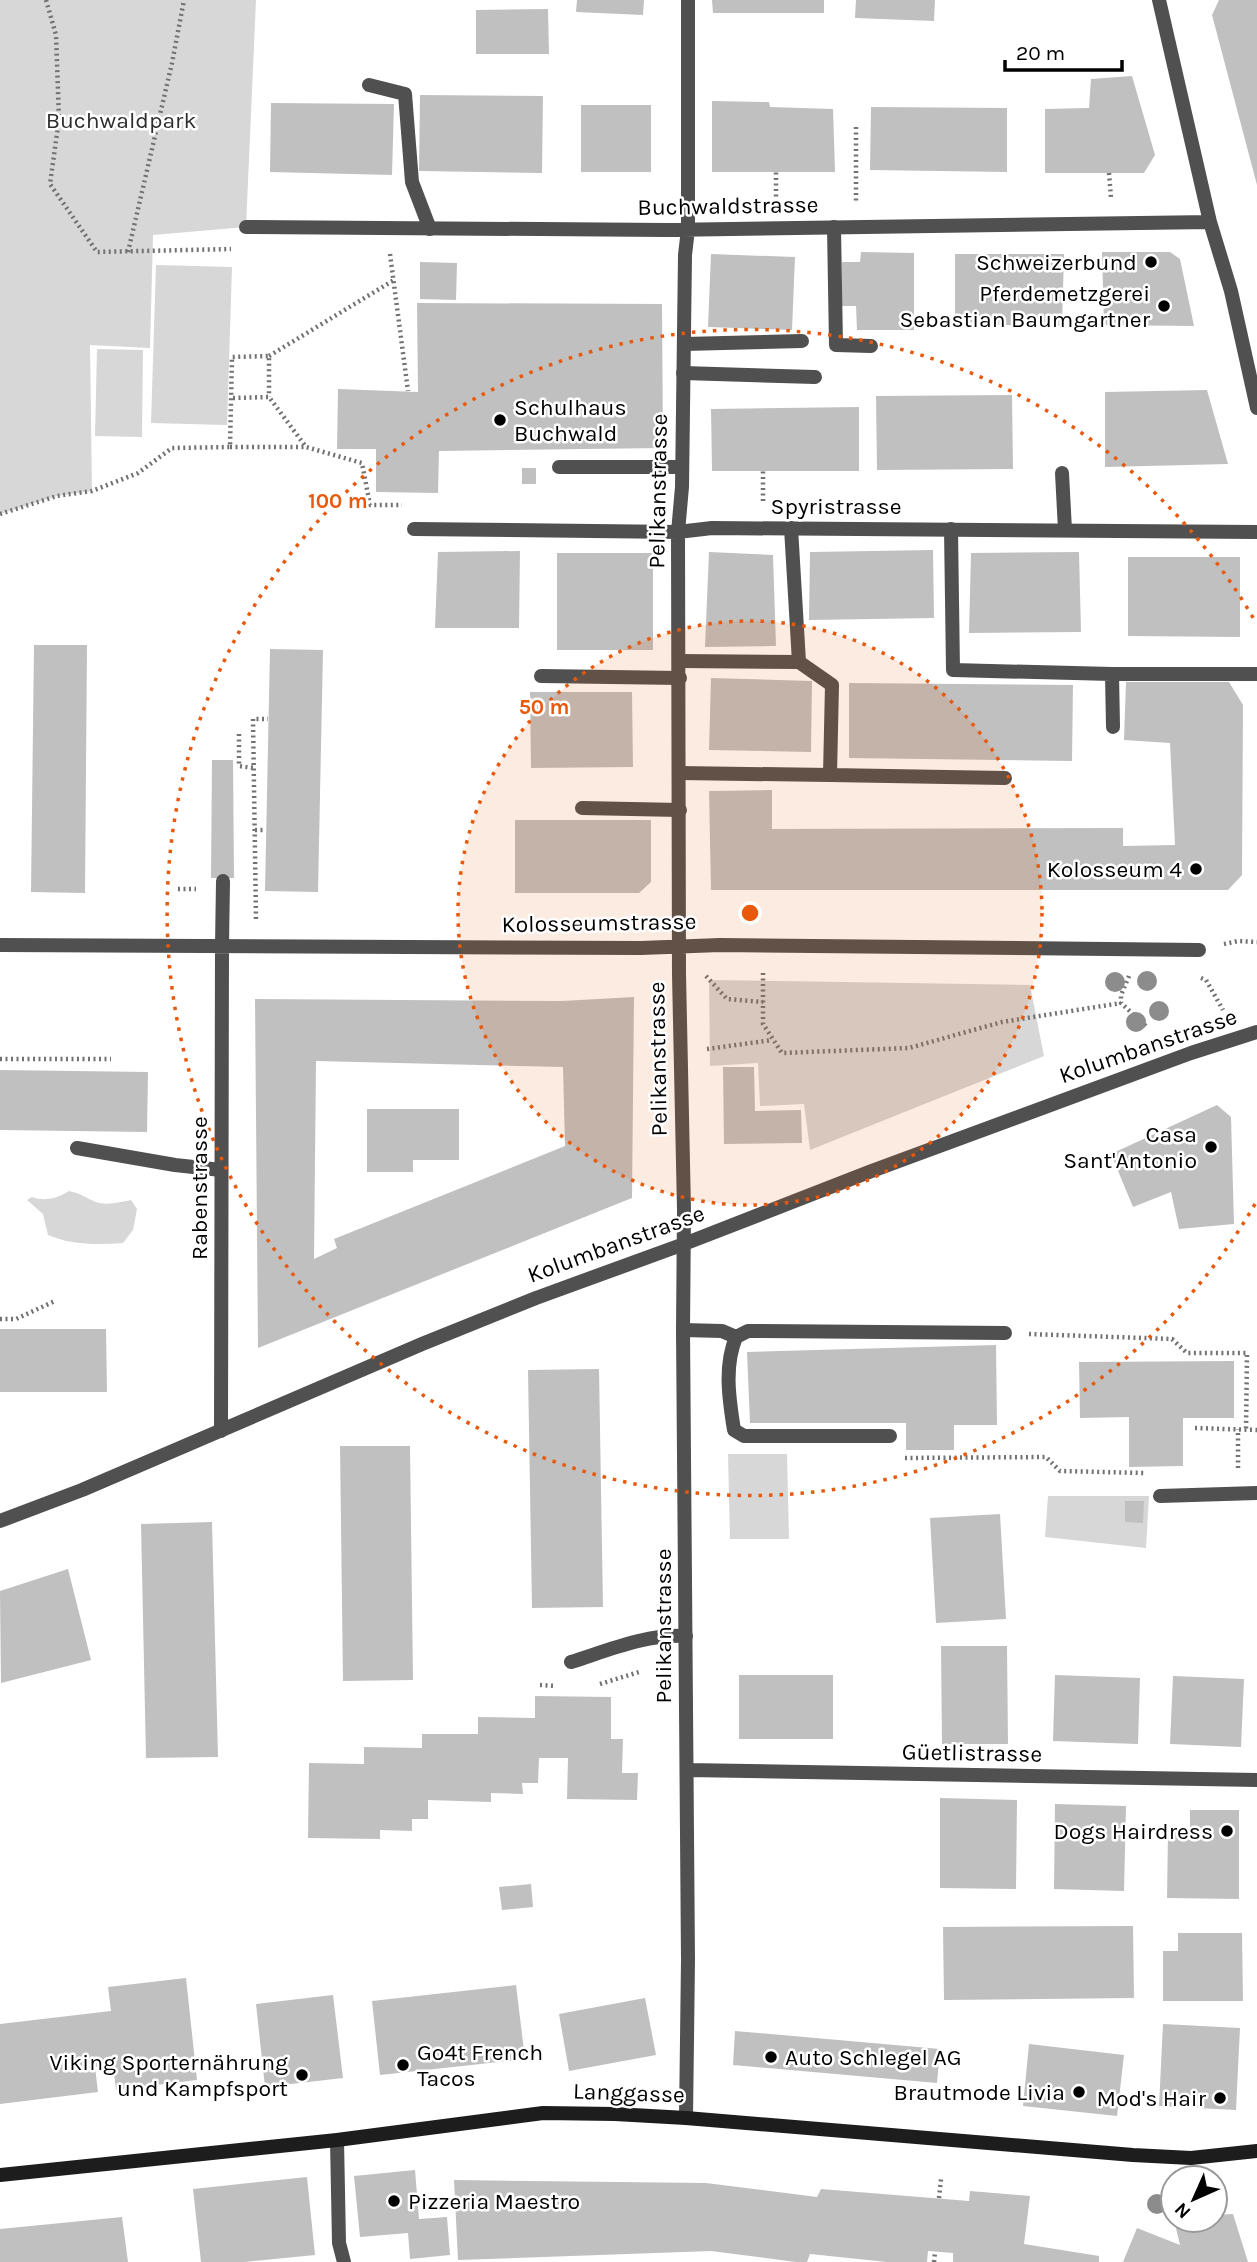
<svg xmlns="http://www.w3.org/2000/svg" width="1257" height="2262" viewBox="0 0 1257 2262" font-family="Karla,sans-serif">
<rect width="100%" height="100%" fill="#fff"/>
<path fill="#d7d7d7" d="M 0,0 L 256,0 L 246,227 L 153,235 L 150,348 L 90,345 L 92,491 L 57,496 L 0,514 Z
M 156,265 L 232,267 L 227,425 L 151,423 Z
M 97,349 L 143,350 L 142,437 L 95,436 Z
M 709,980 L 1030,985 L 1044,1056 L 810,1150 L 804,1104 L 760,1106 L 758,1063 L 710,1066 Z
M 69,1191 C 80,1193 86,1198 96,1202 C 107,1206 120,1202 131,1200 L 137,1209 L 133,1230 L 123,1243 C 97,1245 71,1245 48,1235 L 43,1214 L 27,1200 L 32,1197 C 45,1202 58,1198 69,1191 Z
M 728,1454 L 787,1454 L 789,1539 L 730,1539 Z
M 1048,1496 L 1149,1496 L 1146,1548 L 1045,1537 Z"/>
<path fill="#c0c0c0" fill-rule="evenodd" d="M 577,0 L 644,0 L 643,15 L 576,12 Z
M 712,0 L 824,0 L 824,13 L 713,13 Z
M 856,0 L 935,0 L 934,21 L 855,18 Z
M 1219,0 L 1257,0 L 1257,185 L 1212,15 Z
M 548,9 L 549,54 L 476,54 L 476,10 Z
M 1132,76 L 1155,155 L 1144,173 L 1045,173 L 1045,109 L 1089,108 L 1091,79 Z
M 420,95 L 543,96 L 542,173 L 419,171 Z
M 712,101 L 769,102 L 770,107 L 833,109 L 835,172 L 712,172 Z
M 271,103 L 394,104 L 392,175 L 270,172 Z
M 581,105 L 651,105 L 651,172 L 581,172 Z
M 871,107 L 1007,108 L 1007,172 L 870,170 Z
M 861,252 L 914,253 L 914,330 L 857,330 L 856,306 L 842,306 L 842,262 L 860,262 Z
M 1102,252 L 1170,252 L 1180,259 L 1194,326 L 1104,325 Z
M 711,254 L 795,257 L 792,330 L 708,327 Z
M 955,254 L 1064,254 L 1062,326 L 955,324 Z
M 420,262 L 457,263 L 456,300 L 420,299 Z
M 417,303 L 662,304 L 663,448 L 439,451 L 438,493 L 376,492 L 376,449 L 337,449 L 338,389 L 418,392 Z
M 1207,390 L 1228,464 L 1105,467 L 1105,392 Z
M 1012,395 L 1013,469 L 877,470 L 876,396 Z
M 859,407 L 859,471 L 712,471 L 711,409 Z
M 522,468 L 536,468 L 536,484 L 522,484 Z
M 933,550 L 934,618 L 809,620 L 810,552 Z
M 520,551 L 519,628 L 435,628 L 438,552 Z
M 709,552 L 773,555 L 776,646 L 705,647 Z
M 1079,552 L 1081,632 L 969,633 L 971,553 Z
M 557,553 L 653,553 L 653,650 L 557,650 Z
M 1128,557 L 1240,557 L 1240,637 L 1128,636 Z
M 34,645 L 87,645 L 85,893 L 31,892 Z
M 270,649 L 323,650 L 318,892 L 265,891 Z
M 711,678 L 812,681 L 811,752 L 709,750 Z
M 1126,682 L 1229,682 L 1243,705 L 1242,875 L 1228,890 L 711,890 L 709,791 L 772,790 L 772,829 L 1123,828 L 1123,846 L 1175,845 L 1170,743 L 1124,740 Z
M 849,683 L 1073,685 L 1072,761 L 849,758 Z
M 530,692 L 632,692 L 633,767 L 531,768 Z
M 212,760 L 233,760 L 234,878 L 211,878 Z
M 515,820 L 651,820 L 651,882 L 639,893 L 515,893 Z
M 634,997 L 632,1198 L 258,1348 L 255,999 L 562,1001 ZM 316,1061 L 563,1067 L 565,1146 L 334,1239 L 337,1248 L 314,1259 Z
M 723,1067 L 754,1067 L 755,1111 L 801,1110 L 802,1143 L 724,1144 Z
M 0,1070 L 148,1072 L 147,1132 L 0,1130 Z
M 1217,1105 L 1231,1117 L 1234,1224 L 1179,1229 L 1171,1192 L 1133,1207 L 1111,1154 Z
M 367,1109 L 459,1109 L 459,1160 L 413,1160 L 413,1172 L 367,1172 Z
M 0,1329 L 106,1329 L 107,1392 L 0,1392 Z
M 996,1345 L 997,1425 L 954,1425 L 954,1450 L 906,1450 L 906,1423 L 750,1423 L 747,1352 Z
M 1234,1361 L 1234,1418 L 1183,1418 L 1183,1466 L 1129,1467 L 1129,1417 L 1080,1418 L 1079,1362 Z
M 599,1369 L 603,1607 L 532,1608 L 528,1370 Z
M 340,1446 L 410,1446 L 413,1680 L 343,1681 Z
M 1125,1501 L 1144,1501 L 1143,1523 L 1125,1522 Z
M 1000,1514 L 1006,1619 L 936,1623 L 930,1518 Z
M 212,1522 L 218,1757 L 146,1758 L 141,1524 Z
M 68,1569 L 91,1660 L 1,1683 L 0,1591 Z
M 941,1646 L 1007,1646 L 1008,1744 L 942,1744 Z
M 739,1675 L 833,1675 L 833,1739 L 739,1739 Z
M 1055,1675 L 1140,1678 L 1138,1744 L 1053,1741 Z
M 1173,1676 L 1244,1679 L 1241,1747 L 1170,1744 Z
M 535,1696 L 611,1697 L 611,1739 L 623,1739 L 622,1773 L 638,1773 L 637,1800 L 567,1799 L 568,1758 L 539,1758 L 538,1783 L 522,1783 L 523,1794 L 491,1793 L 491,1802 L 428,1800 L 428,1819 L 412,1819 L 412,1831 L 380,1830 L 380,1839 L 308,1838 L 309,1763 L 364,1764 L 364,1747 L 422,1748 L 422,1734 L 478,1734 L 478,1717 L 535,1718 Z
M 940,1798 L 1017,1800 L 1016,1889 L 940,1888 Z
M 1055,1804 L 1126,1806 L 1124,1891 L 1054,1889 Z
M 1190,1810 L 1239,1810 L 1239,1899 L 1167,1898 L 1168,1831 L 1190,1831 Z
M 531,1884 L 533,1907 L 502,1910 L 499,1887 Z
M 1133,1926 L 1134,1998 L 944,2000 L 943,1927 Z
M 1178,1933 L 1242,1933 L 1243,2001 L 1163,2001 L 1163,1951 L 1178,1951 Z
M 186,1978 L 197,2080 L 116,2090 L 113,2065 L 95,2067 L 98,2092 L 0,2104 L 0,2024 L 111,2011 L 108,1987 Z
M 516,1985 L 525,2059 L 380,2075 L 372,2001 Z
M 333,1995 L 343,2078 L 265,2087 L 256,2004 Z
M 645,1998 L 656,2055 L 569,2071 L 559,2014 Z
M 1163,2024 L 1240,2028 L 1236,2110 L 1159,2106 Z
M 735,2031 L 940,2049 L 937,2083 L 733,2065 Z
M 1029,2044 L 1124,2055 L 1117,2116 L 1023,2106 Z
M 415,2170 L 419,2219 L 447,2217 L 450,2255 L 410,2259 L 408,2233 L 360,2237 L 354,2176 Z
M 307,2177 L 315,2255 L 244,2262 L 201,2262 L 193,2189 Z
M 454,2180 L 706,2183 L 817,2197 L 821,2189 L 969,2201 L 970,2191 L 1030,2196 L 1024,2244 L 1099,2256 L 1099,2262 L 953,2262 L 953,2253 L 928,2251 L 927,2262 L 887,2262 L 810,2254 L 807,2262 L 796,2262 L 711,2251 L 458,2260 Z
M 1233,2214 L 1248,2262 L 1123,2262 L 1137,2228 L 1180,2245 L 1174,2220 L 1215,2220 L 1215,2215 Z
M 122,2217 L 128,2262 L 0,2262 L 0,2229 Z"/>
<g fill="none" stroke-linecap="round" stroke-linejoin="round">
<path stroke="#727272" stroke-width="4.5" stroke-dasharray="2 3.5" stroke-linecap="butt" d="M 46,0 L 56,35 L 59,119 L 50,184 L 97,252 L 231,249
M 856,127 L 856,202
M 1109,173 L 1111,198
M 776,202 L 776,172
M 128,252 L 172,63 L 184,0
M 390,254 L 408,391
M 269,356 L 394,280
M 233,398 L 269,397 L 306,447 L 362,463 L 370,505 L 402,505
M 230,447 L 306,447
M 763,501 L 763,471
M 0,514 L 57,496 L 92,491 L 138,473 L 172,448 L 230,447 L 232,357 L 269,356 L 269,397
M 239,734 L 239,766 L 254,768
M 255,830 L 266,830
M 178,889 L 196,889
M 256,919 L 253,719 L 268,719
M 1224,944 L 1238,941 L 1257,942
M 763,973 L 763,1024 L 782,1053 L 909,1048 L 1002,1022 L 1121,1003
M 706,976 L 727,999 L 763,1002
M 1129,976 L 1121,995 L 1121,1003 L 1148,1028
M 1201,978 L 1206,980 L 1223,1010
M 707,1049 L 772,1040
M 0,1059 L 111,1059
M 0,1319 L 16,1319 L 55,1301
M 1029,1334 L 1172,1339 L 1187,1353 L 1247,1353 L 1246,1430
M 1195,1428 L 1257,1430
M 905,1458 L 1046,1457 L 1060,1471 L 1145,1473
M 1238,1468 L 1238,1429
M 600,1684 L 642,1671
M 540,1685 L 556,1686
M 939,2198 L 941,2179
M 934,2262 L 935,2252"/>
<path stroke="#505050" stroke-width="14" d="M 369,85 L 405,94 L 412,182 L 430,229
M 834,227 L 836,345 L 871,346
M 684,344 L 802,341
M 683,373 L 815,377
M 559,467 L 682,467
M 1062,473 L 1065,530
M 951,529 L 953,670 L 1112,674
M 679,661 L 799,662 L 791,528
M 541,676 L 680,678
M 1113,727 L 1112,674 L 1257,674
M 679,773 L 830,775 L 832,685 L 799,662
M 830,775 L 1005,778
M 582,808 L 680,810
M 222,946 L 223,881
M 77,1148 L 175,1165 L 221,1170
M 683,1330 L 722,1331 L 736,1337 L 748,1331 L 1005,1333
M 736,1337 C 724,1366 729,1399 734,1430 L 744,1436 L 890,1436
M 1160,1496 L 1257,1493
M 571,1662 C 609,1650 646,1634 686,1636"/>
<path stroke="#505050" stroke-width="14" d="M 1159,0 L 1210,222 L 1231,291 L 1257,408
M 246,227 L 666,230 L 1210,222
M 414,529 L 678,532 L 712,528 L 1257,532
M 0,945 L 641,948 L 720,945 L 1199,950
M 221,1431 L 222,946
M 0,1521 L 82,1490 L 422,1344 L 536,1298 L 684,1244 L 869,1172 L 1191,1053 L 1257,1032
M 687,1770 L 1257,1780
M 686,2118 L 688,1960 L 683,1330 L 684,1210 L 679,974 L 678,532 L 682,487 L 685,255 L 688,229 L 688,0
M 337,2140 L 339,2243 L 344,2262"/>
<path stroke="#1d1d1d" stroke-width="14" d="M 0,2175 L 337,2140 L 543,2113 L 615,2114 L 686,2118 L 1133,2155 L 1191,2158 L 1257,2151"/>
</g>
<g fill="#8c8c8c">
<circle cx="1147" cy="981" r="10"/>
<circle cx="1115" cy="982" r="10"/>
<circle cx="1159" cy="1011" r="10"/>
<circle cx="1136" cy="1022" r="10"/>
<circle cx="1157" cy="2204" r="10"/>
</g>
<circle cx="750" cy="913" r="292" fill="#e8590c" fill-opacity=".12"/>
<g fill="none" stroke="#e8590c" stroke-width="3.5" stroke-dasharray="3.5 7">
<circle cx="750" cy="913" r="292"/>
<path d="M1255 1204A583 583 0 1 1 1255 621"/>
</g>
<g fill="#000" stroke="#fff" stroke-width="2.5">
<circle cx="1151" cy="262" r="7"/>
<circle cx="1164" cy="306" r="7"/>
<circle cx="500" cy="420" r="7"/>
<circle cx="1196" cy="869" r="7"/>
<circle cx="1211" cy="1147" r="7"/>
<circle cx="1227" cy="1831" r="7"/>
<circle cx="771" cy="2057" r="7"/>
<circle cx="403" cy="2065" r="7"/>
<circle cx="302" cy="2075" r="7"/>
<circle cx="1079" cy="2092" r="7"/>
<circle cx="1220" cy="2098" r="7"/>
<circle cx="394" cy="2201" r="7"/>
</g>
<g text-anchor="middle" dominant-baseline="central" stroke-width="5" stroke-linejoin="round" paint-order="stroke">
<g font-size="23" fill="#2e2e2e" stroke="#fff">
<text x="121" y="120">Buchwaldpark</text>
</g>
<g font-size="23" fill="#000" stroke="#fff">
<text transform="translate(728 206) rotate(-1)">Buchwaldstrasse</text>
<text transform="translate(658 491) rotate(-89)">Pelikanstrasse</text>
<text x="836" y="506">Spyristrasse</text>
<text transform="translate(599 923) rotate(-1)">Kolosseumstrasse</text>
<text transform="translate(1148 1046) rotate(-19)">Kolumbanstrasse</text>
<text transform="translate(658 1059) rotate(-91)">Pelikanstrasse</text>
<text transform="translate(199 1188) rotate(-90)">Rabenstrasse</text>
<text transform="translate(616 1244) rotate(-20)">Kolumbanstrasse</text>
<text transform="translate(663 1626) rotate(-90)">Pelikanstrasse</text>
<text transform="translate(972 1753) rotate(1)">Güetlistrasse</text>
<text transform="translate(629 2093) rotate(2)">Langgasse</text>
</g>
<g font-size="23" fill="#000" stroke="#fff" text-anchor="end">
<text x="1137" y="262">Schweizerbund</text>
<text x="1150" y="293">Pferdemetzgerei<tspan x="1150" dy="26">Sebastian Baumgartner</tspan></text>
<text x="514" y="407" text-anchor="start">Schulhaus<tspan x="514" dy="26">Buchwald</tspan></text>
<text x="1182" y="869">Kolosseum 4</text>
<text x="1197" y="1134">Casa<tspan x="1197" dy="26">Sant'Antonio</tspan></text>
<text x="1213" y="1831">Dogs Hairdress</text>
<text x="417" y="2052" text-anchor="start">Go4t French<tspan x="417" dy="26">Tacos</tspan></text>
<text x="785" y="2057" text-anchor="start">Auto Schlegel AG</text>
<text x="288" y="2062">Viking Sporternährung<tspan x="288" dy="26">und Kampfsport</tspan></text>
<text x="1065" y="2092">Brautmode Livia</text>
<text x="1206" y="2098">Mod's Hair</text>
<text x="408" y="2201" text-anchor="start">Pizzeria Maestro</text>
</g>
</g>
<circle cx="750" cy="913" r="10" fill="#e8590c" stroke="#fff" stroke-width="3.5"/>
<g font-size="21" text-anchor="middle" font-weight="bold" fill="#e8590c" stroke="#fff" stroke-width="5" stroke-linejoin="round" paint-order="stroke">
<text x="338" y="508">100 m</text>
<text x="544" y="714">50 m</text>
</g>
<g transform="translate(1194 2199) rotate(225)"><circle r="33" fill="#ffffff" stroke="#999999" stroke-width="2"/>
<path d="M0-5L12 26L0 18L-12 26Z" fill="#000000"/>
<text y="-10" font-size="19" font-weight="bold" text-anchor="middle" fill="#000000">N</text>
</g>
<path d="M1005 60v10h117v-10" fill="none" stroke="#000000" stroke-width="3.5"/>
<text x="1016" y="60" font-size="21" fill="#000000" stroke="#ffffff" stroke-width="5" paint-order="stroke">20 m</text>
</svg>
